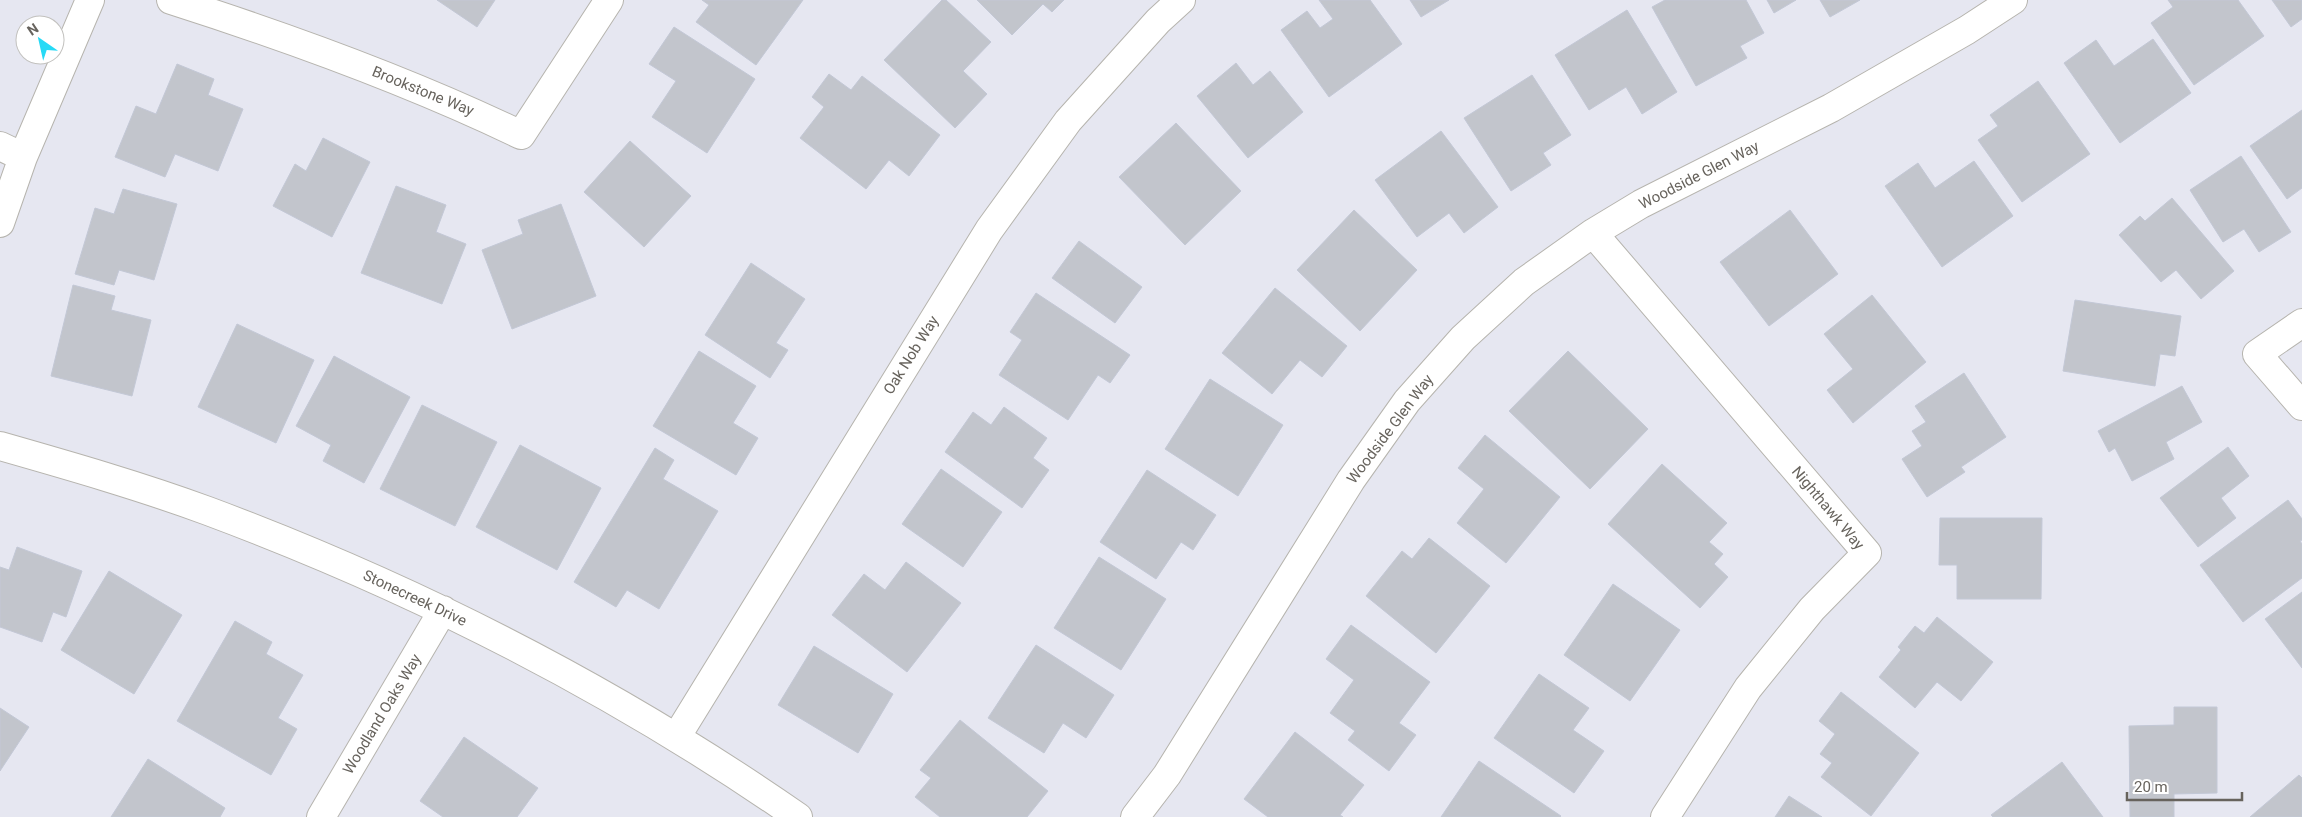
<svg xmlns="http://www.w3.org/2000/svg" width="2302" height="817" viewBox="0 0 2302 817" font-family="Roboto,sans-serif">
<rect width="100%" height="100%" fill="#e6e7f1"/>
<path fill="#c2c5cc" stroke="#c3c8d6" d="M 437,0 L 495,0 L 477,27 Z
M 702,0 L 803,0 L 756,65 L 696,22 L 709,5 Z
M 942,0 L 946,0 L 991,42 L 963,71 L 987,94 L 955,128 L 884,60 Z
M 977,0 L 1064,0 L 1052,12 L 1043,4 L 1012,35 Z
M 1319,0 L 1370,0 L 1402,44 L 1329,97 L 1281,30 L 1307,11 L 1320,28 L 1333,19 Z
M 1410,0 L 1449,0 L 1421,17 Z
M 1665,0 L 1746,0 L 1764,33 L 1740,46 L 1747,58 L 1696,86 L 1652,7 Z
M 1767,0 L 1796,0 L 1774,13 Z
M 1820,0 L 1860,0 L 1830,17 Z
M 2168,0 L 2238,0 L 2264,36 L 2194,85 L 2151,23 L 2173,7 Z
M 2272,0 L 2302,0 L 2302,19 L 2291,27 Z
M 1627,10 L 1677,92 L 1642,114 L 1626,87 L 1589,110 L 1555,55 Z
M 674,27 L 755,79 L 707,153 L 652,117 L 676,81 L 649,64 Z
M 2153,39 L 2191,93 L 2120,143 L 2064,63 L 2096,40 L 2114,66 Z
M 1236,63 L 1253,85 L 1270,71 L 1303,112 L 1248,158 L 1197,96 Z
M 177,64 L 214,79 L 208,95 L 243,109 L 218,171 L 175,154 L 165,177 L 115,157 L 136,106 L 156,114 Z
M 829,74 L 851,90 L 862,76 L 940,135 L 909,176 L 889,160 L 866,189 L 800,138 L 824,107 L 812,97 Z
M 1532,75 L 1571,135 L 1543,153 L 1551,165 L 1511,191 L 1464,118 Z
M 2038,81 L 2090,154 L 2022,202 L 1978,140 L 1998,126 L 1990,115 Z
M 2302,110 L 2302,188 L 2287,199 L 2250,146 Z
M 1176,123 L 1241,191 L 1185,245 L 1119,177 Z
M 1441,131 L 1498,207 L 1464,233 L 1449,213 L 1417,237 L 1375,180 Z
M 323,138 L 370,162 L 332,237 L 273,206 L 295,164 L 306,171 Z
M 630,141 L 691,196 L 644,247 L 584,192 Z
M 2241,156 L 2291,232 L 2259,252 L 2244,229 L 2223,242 L 2190,190 Z
M 1974,161 L 2013,216 L 1942,267 L 1885,186 L 1918,163 L 1935,188 Z
M 396,186 L 446,205 L 436,232 L 466,244 L 442,304 L 361,273 Z
M 123,189 L 177,204 L 154,280 L 119,270 L 114,285 L 75,274 L 95,208 L 114,214 Z
M 2172,198 L 2234,271 L 2201,299 L 2176,270 L 2161,282 L 2119,235 L 2140,216 L 2145,221 Z
M 561,204 L 596,296 L 512,329 L 482,250 L 523,234 L 518,220 Z
M 1354,210 L 1417,270 L 1360,331 L 1297,270 Z
M 1790,210 L 1838,274 L 1769,326 L 1720,262 Z
M 1079,241 L 1142,287 L 1115,323 L 1052,278 Z
M 751,263 L 805,299 L 776,343 L 788,350 L 770,378 L 705,335 Z
M 73,285 L 115,296 L 111,310 L 151,320 L 132,396 L 51,376 Z
M 1275,288 L 1347,346 L 1322,377 L 1300,360 L 1272,394 L 1222,353 Z
M 1036,293 L 1130,355 L 1110,383 L 1098,375 L 1068,420 L 999,375 L 1022,340 L 1010,332 Z
M 1872,295 L 1926,362 L 1853,423 L 1827,390 L 1853,369 L 1824,334 Z
M 2075,300 L 2181,316 L 2175,356 L 2160,354 L 2155,386 L 2063,371 Z
M 237,324 L 314,360 L 276,443 L 198,407 Z
M 699,351 L 756,386 L 733,423 L 758,438 L 736,475 L 653,426 Z
M 1568,351 L 1648,429 L 1590,489 L 1509,411 Z
M 334,356 L 410,397 L 364,483 L 323,461 L 331,445 L 296,426 Z
M 1964,373 L 2006,437 L 1961,467 L 1965,472 L 1927,497 L 1902,459 L 1922,446 L 1912,431 L 1926,422 L 1915,406 Z
M 1210,379 L 1283,425 L 1238,496 L 1165,449 Z
M 2182,386 L 2202,422 L 2166,442 L 2174,459 L 2132,481 L 2115,448 L 2109,452 L 2098,431 Z
M 422,405 L 497,442 L 455,526 L 380,489 Z
M 1004,407 L 1047,438 L 1033,458 L 1049,470 L 1022,508 L 945,452 L 973,412 L 991,425 Z
M 1485,435 L 1560,497 L 1506,563 L 1457,523 L 1484,489 L 1458,468 Z
M 520,445 L 601,488 L 557,570 L 476,527 Z
M 2228,447 L 2249,476 L 2221,498 L 2236,518 L 2198,547 L 2160,498 Z
M 655,448 L 674,460 L 663,479 L 718,511 L 659,609 L 627,590 L 616,607 L 574,582 Z
M 1662,464 L 1727,523 L 1709,542 L 1723,554 L 1714,564 L 1728,577 L 1700,608 L 1608,524 Z
M 941,469 L 1002,512 L 963,567 L 902,524 Z
M 1147,470 L 1216,515 L 1193,550 L 1181,542 L 1156,579 L 1100,542 Z
M 2288,500 L 2302,519 L 2302,540 L 2300,541 L 2302,544 L 2302,578 L 2243,622 L 2200,565 Z
M 1940,518 L 2042,518 L 2041,599 L 1957,599 L 1957,565 L 1939,565 Z
M 1429,538 L 1490,586 L 1436,653 L 1366,596 L 1402,551 L 1412,559 Z
M 17,547 L 82,571 L 66,617 L 53,612 L 42,642 L 0,627 L 0,567 L 9,570 Z
M 1099,557 L 1166,599 L 1121,670 L 1054,628 Z
M 906,562 L 961,603 L 907,672 L 832,615 L 864,574 L 885,590 Z
M 109,571 L 182,615 L 134,694 L 61,650 Z
M 1613,584 L 1680,630 L 1630,701 L 1564,655 Z
M 2302,592 L 2302,668 L 2265,619 Z
M 1937,617 L 1993,662 L 1961,701 L 1937,682 L 1915,708 L 1879,677 L 1901,650 L 1898,647 L 1915,626 L 1924,633 Z
M 235,621 L 272,642 L 266,654 L 303,675 L 278,718 L 297,729 L 271,775 L 177,721 Z
M 1351,625 L 1430,682 L 1399,723 L 1416,735 L 1389,771 L 1348,740 L 1355,731 L 1330,713 L 1354,680 L 1326,659 Z
M 1036,645 L 1114,695 L 1086,738 L 1063,723 L 1044,753 L 988,718 Z
M 814,646 L 893,694 L 858,753 L 778,705 Z
M 1539,674 L 1589,708 L 1573,730 L 1604,751 L 1574,793 L 1494,738 Z
M 1841,692 L 1919,753 L 1871,816 L 1821,777 L 1832,763 L 1820,754 L 1835,734 L 1819,721 Z
M 2174,707 L 2217,707 L 2217,793 L 2174,794 L 2174,817 L 2130,817 L 2129,726 L 2174,725 Z
M 0,708 L 29,727 L 0,771 Z
M 960,720 L 1048,791 L 1027,817 L 940,817 L 915,797 L 931,778 L 920,770 Z
M 1295,732 L 1364,785 L 1340,815 L 1343,817 L 1268,817 L 1244,799 Z
M 464,737 L 538,788 L 517,817 L 443,817 L 420,801 Z
M 148,759 L 225,808 L 220,817 L 111,817 Z
M 1479,761 L 1561,816 L 1560,817 L 1441,817 Z
M 2062,762 L 2103,817 L 1993,817 L 1991,815 Z
M 2299,775 L 2302,778 L 2302,817 L 2250,817 Z
M 1789,796 L 1822,817 L 1775,817 Z"/>
<g fill="none" stroke-linecap="round" stroke-linejoin="round">
<defs>
<path id="street" d="M 171,0 C 290,38 409,81 521,135 L 609,0
M 0,146 L 23,157
M 0,223 L 23,157 L 90,0
M 1593,233 L 1867,553 L 1812,609 L 1748,688 L 1665,817
M 2302,323 L 2257,354 L 2302,406
M 0,446 C 70,466 140,486 208,511 C 417,589 615,690 798,817
M 677,736 L 989,230 L 1068,121 L 1158,21 L 1181,0
M 321,817 L 443,610
M 1135,817 L 1167,775 L 1351,480 L 1407,401 L 1463,338 L 1524,282 L 1593,233 L 1641,204 L 1831,108 L 1967,30 L 2013,0"/>
</defs>
<use href="#street" stroke="#b6b4ae" stroke-width="30"/>
<use href="#street" stroke="#fff" stroke-width="28"/>
</g>
<g text-anchor="middle" dominant-baseline="central" stroke-width="4.5" stroke-linejoin="round" paint-order="stroke">
<g font-size="15" fill="#67635d" stroke="#fff">
<text transform="translate(423 91) rotate(22)">Brookstone Way</text>
<text transform="translate(1699 175) rotate(-27)">Woodside Glen Way</text>
<text transform="translate(911 355) rotate(-58)">Oak Nob Way</text>
<text transform="translate(1390 429) rotate(-53)">Woodside Glen Way</text>
<text transform="translate(1828 508) rotate(50)">Nighthawk Way</text>
<text transform="translate(415 598) rotate(25)">Stonecreek Drive</text>
<text transform="translate(382 714) rotate(-59)">Woodland Oaks Way</text>
</g>
</g>
<g transform="translate(40 40) rotate(326)"><circle r="24" fill="#ffffff" stroke="#c2c1be"/>
<path d="M0-4L9 19L0 12L-9 19Z" fill="#26daf6"/>
<text y="-8" font-size="14" font-weight="bold" text-anchor="middle" fill="#67635d">N</text>
</g>
<path d="M2127 792v8h115v-8" fill="none" stroke="#67635d" stroke-width="2.5"/>
<text x="2134" y="792" font-size="15" fill="#67635d" stroke="#ffffff" stroke-width="4" paint-order="stroke">20 m</text>
</svg>
